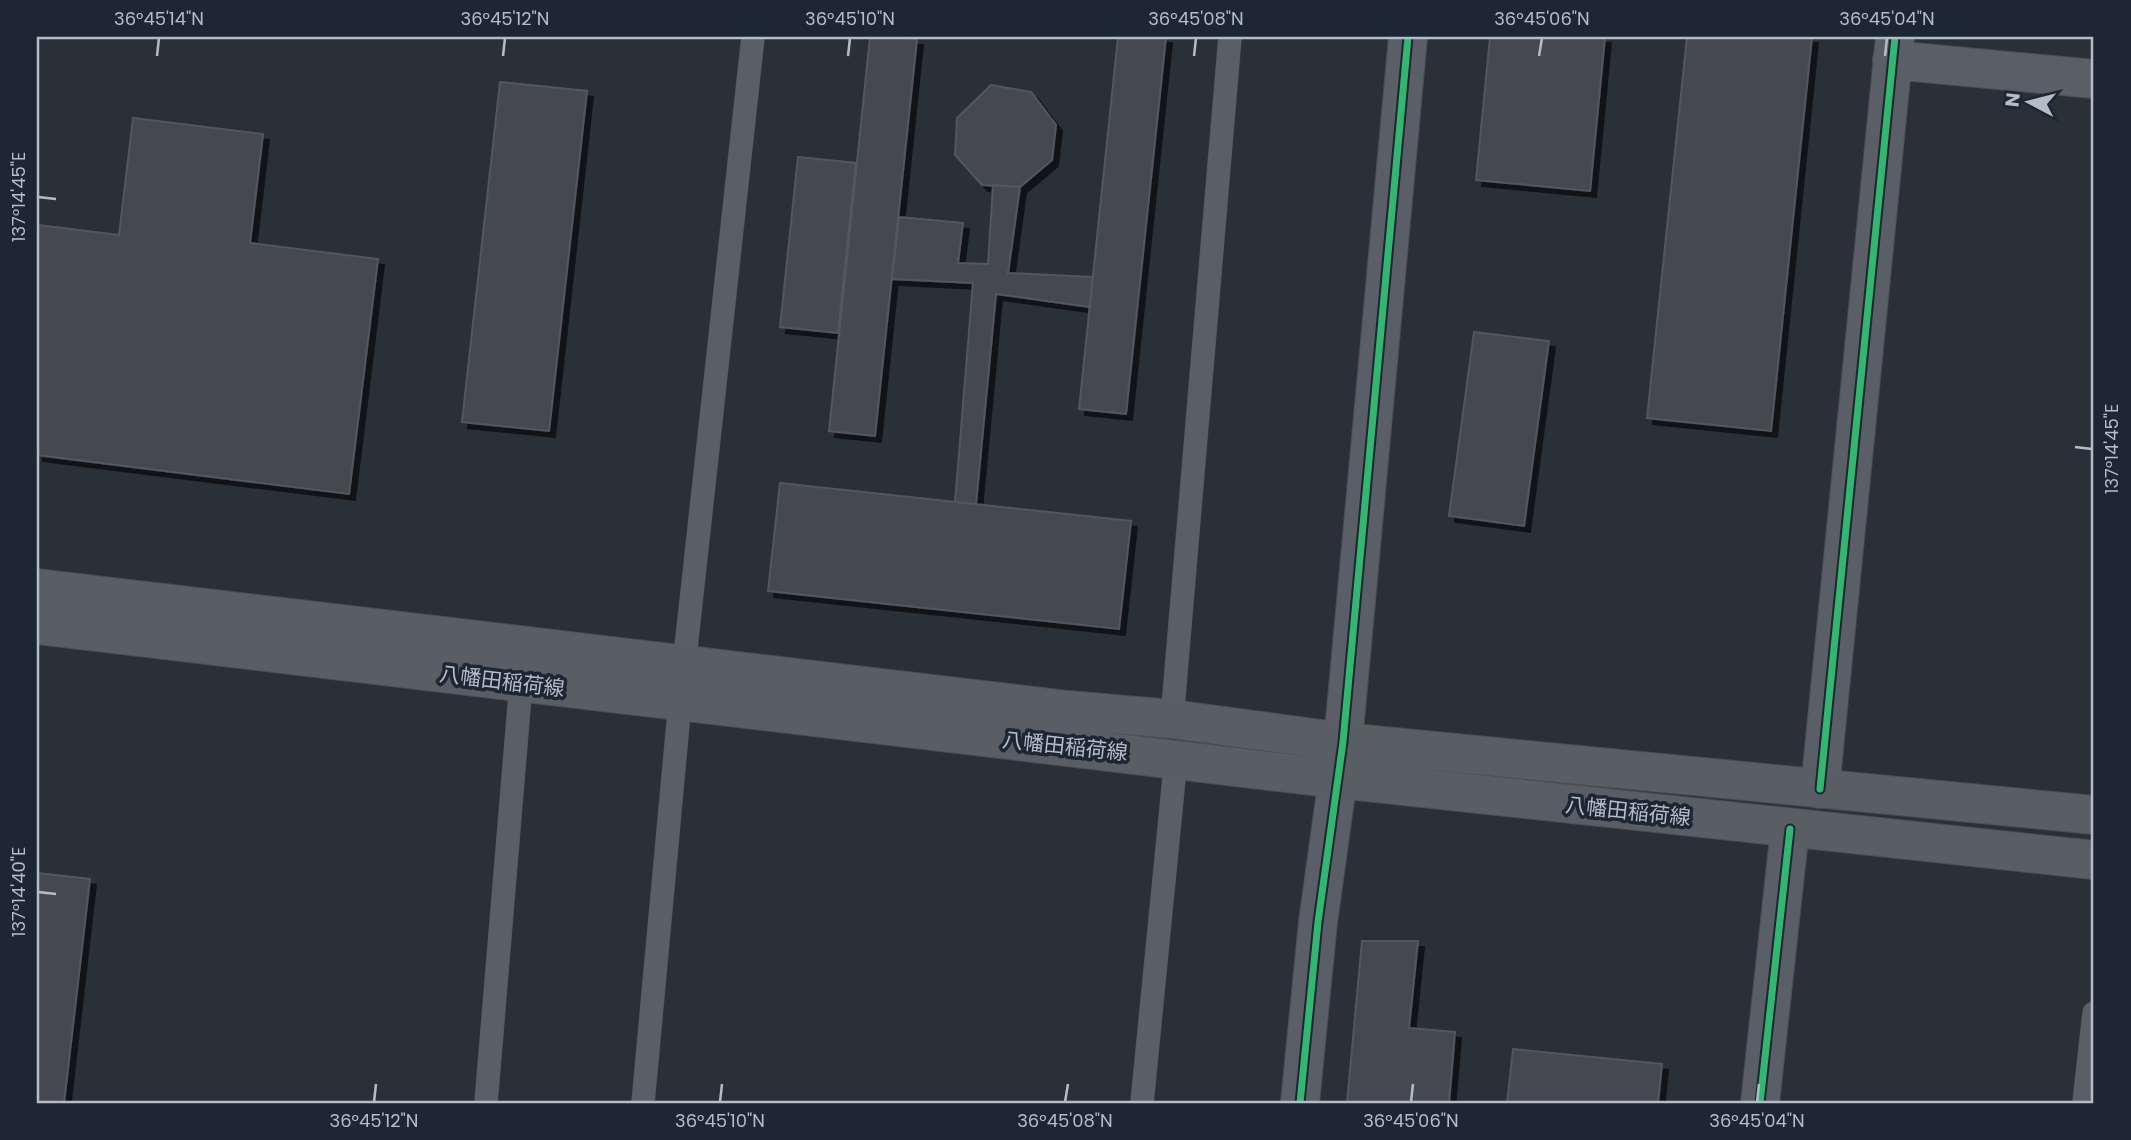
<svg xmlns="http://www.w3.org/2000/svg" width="2131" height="1140" viewBox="0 0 2131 1140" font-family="Poppins,'Noto Sans JP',sans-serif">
<defs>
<filter id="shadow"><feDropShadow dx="6" dy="6" stdDeviation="0" flood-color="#0009"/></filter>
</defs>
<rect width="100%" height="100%" fill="#2a3038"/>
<path fill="#444950" stroke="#52575f" stroke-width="2" filter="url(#shadow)" d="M 870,37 L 917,39 L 875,436 L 829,431 Z
M 1118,37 L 1166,37 L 1126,414 L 1079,409 Z
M 1490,37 L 1605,37 L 1590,191 L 1476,180 Z
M 1687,37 L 1812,37 L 1771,431 L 1647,418 Z
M 500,82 L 587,91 L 549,431 L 462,422 Z
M 991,85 L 1031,92 L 1056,125 L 1052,160 L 1020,187 L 982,185 L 955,155 L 957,118 Z
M 133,118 L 263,134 L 250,243 L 378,259 L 349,494 L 37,455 L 37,225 L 119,235 Z
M 798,157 L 856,163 L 838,333 L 780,327 Z
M 993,185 L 1020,187 L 1008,273 L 1093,277 L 1090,307 L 996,294 L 976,504 L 955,502 L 973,283 L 892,279 L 899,217 L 963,223 L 958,263 L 988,264 Z
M 1474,332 L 1549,341 L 1524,526 L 1449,516 Z
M 780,483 L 1131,521 L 1119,629 L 768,591 Z
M 37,873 L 90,879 L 64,1103 L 37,1103 Z
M 1362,941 L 1418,941 L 1409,1028 L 1455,1032 L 1449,1103 L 1347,1103 Z
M 1513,1049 L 1662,1064 L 1658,1103 L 1507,1103 Z"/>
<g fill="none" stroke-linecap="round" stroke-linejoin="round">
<defs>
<path id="service" d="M 1172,719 L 1230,37
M 486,1103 L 521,683
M 643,1103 L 680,702 L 753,37
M 1142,1103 L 1176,758
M 2084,1103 L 2094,1013"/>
<path id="minor" d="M 1892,60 L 2094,79
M 1820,789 L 1895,37
M 1760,1103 L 1790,829"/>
<path id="tertiary" d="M 1300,1103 L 1318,922 L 1343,742 L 1408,37"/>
<path id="secondary" d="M 37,588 L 1068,710 L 1172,719 L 1343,742 L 2094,815
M 37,625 L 1337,779 L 2094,860"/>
</defs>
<use href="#service" stroke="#484c53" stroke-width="24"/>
<use href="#minor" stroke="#484c53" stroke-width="40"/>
<use href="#tertiary" stroke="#484c53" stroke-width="40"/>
<use href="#secondary" stroke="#484c53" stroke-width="40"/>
<use href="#service" stroke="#5a5e66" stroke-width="23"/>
<use href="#minor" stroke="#5a5e66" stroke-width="38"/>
<use href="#tertiary" stroke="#5a5e66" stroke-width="38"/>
<use href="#secondary" stroke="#595d64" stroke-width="38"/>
<defs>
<path id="cycleway" d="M 1820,789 L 1895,37
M 1300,1103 L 1318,922 L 1343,742 L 1408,37
M 1760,1103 L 1790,829"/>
</defs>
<use href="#cycleway" stroke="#1d2633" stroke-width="11"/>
<use href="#cycleway" stroke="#33b770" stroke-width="7"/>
</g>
<path fill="none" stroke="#b4bcc9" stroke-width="2.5" d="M 157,56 L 159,38M 503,56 L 505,38M 848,56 L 850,38M 1194,56 L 1196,38M 1539,56 L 1542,38M 1885,56 L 1887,38M 38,197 L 56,199M 2075,447 L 2092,449M 38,892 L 56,894M 374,1102 L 376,1084M 720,1102 L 722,1084M 1065,1102 L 1068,1084M 1411,1102 L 1413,1084M 1757,1102 L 1759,1084"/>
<g text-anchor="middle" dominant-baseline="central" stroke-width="7" stroke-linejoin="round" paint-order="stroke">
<g font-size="21" fill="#b4bcc9" stroke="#1d2633">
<text transform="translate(502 681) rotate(7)">八幡田稲荷線</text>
<text transform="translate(1065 746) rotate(6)">八幡田稲荷線</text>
<text transform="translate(1628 811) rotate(6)">八幡田稲荷線</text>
</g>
</g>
<rect width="2131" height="1140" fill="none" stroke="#1d2633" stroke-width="77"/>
<g transform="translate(2029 102) rotate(277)" stroke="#1d2633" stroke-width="5" paint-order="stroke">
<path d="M0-5L12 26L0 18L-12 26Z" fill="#b4bcc9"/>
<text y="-10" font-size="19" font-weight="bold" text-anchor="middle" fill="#b4bcc9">N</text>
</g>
<rect x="38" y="38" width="2054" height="1064" fill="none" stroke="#b4bcc9" stroke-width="2.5"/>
<g font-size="18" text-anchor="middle" fill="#b4bcc9">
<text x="159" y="25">36°45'14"N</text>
<text x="505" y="25">36°45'12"N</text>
<text x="850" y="25">36°45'10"N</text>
<text x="1196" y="25">36°45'08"N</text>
<text x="1542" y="25">36°45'06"N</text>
<text x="1887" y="25">36°45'04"N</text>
<text transform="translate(19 197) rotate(-90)" y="6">137°14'45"E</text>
<text transform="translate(2112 449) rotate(-90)" y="6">137°14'45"E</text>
<text transform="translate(19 892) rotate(-90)" y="6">137°14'40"E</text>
<text x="374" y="1127">36°45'12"N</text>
<text x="720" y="1127">36°45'10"N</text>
<text x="1065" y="1127">36°45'08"N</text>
<text x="1411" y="1127">36°45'06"N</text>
<text x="1757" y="1127">36°45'04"N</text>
</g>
</svg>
